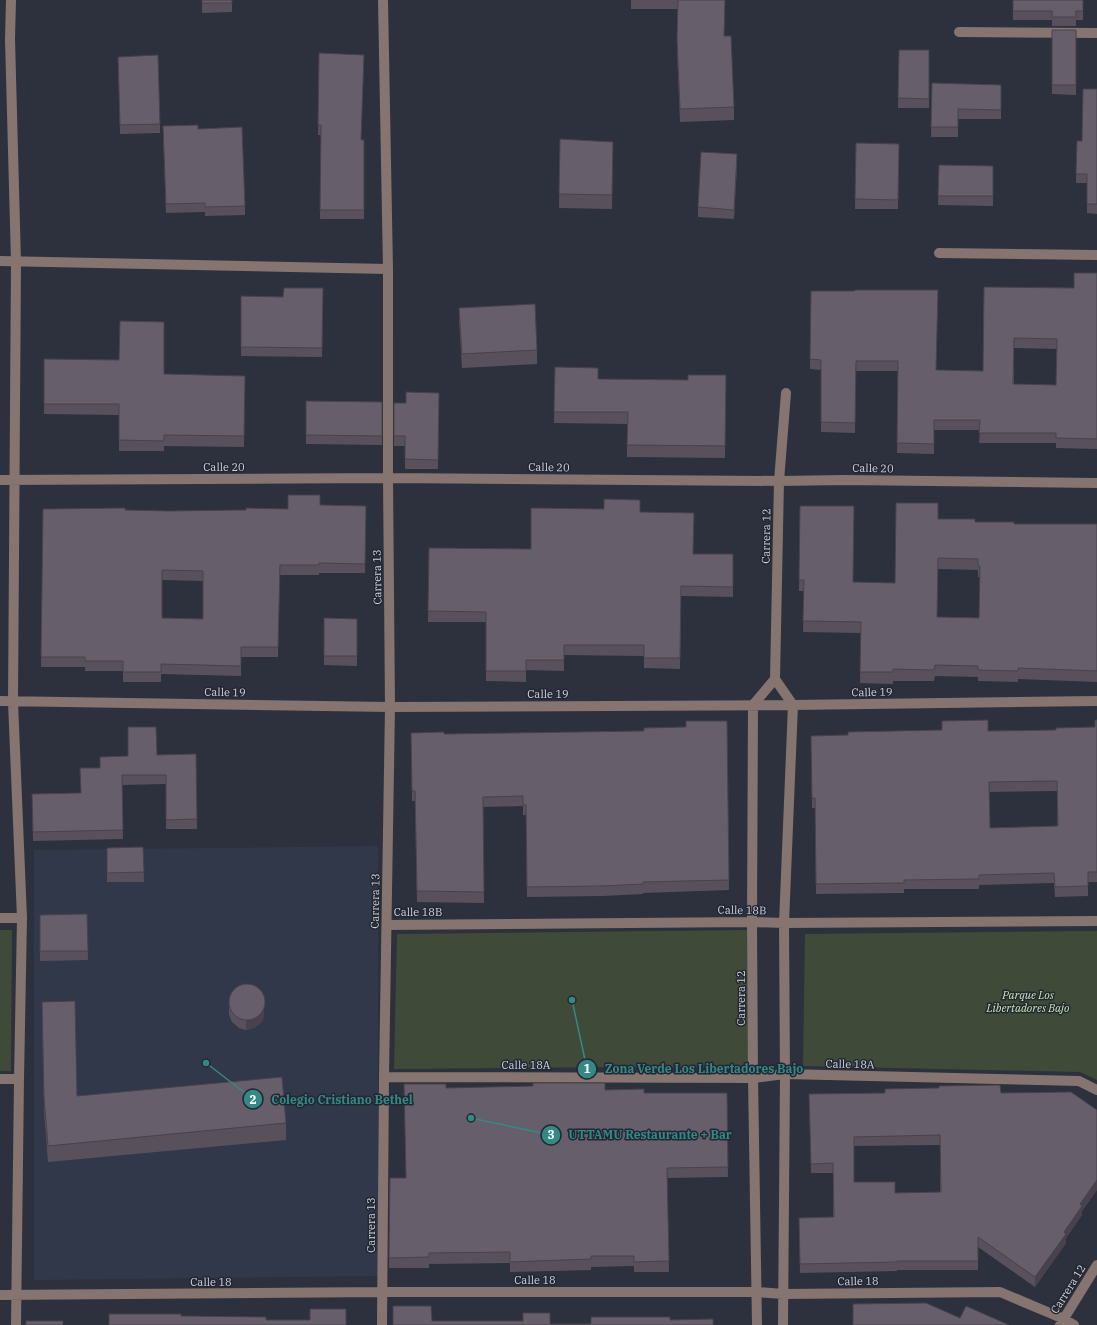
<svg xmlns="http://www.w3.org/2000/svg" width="1097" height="1325" viewBox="0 0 1097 1325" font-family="'IBM Plex Serif',serif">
<rect width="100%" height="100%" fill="#2c313d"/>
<path fill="#31384a" d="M 378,846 L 378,1276 L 34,1280 L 34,850 Z"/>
<path fill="#404a38" d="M 0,930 L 12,930 L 11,1071 L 0,1071 Z
M 747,930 L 749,1066 L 394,1069 L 397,934 Z
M 1097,931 L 1097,1080 L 1080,1072 L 803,1066 L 805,934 Z"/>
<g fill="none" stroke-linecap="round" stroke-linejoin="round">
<path stroke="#857470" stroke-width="10" d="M 11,0 L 10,39 L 16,262 L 13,702 L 22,918 L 19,1079 L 16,1325
M 959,32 L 1097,33
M 939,253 L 1097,255
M 0,261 L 388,269
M 0,480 L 388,478 L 779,481 L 844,480 L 1097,483
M 0,701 L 390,707 L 793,705 L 1097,701
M 0,918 L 22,918
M 387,925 L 752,922 L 784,923 L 1097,921
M 384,1077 L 753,1078 L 785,1074 L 1079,1081 L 1097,1090
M 0,1079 L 19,1079
M 0,1295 L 383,1292 L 757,1292 L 783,1294 L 1000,1292 L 1064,1319 L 1074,1325
M 382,1325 L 384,1077 L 390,707 L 388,478 L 388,269 L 383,0
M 757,1325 L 753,1078 L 752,922 L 753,705 L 775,679
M 783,1325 L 785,1074 L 784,923 L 793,705 L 775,679 L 779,481 L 786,393
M 1060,1325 L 1097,1265"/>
</g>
<path fill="#58515c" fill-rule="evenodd" d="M 202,0 L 232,0 L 232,12 L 202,13 Z
M 631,0 L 725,0 L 724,36 L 734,107 L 734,120 L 680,122 L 677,51 L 678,9 L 631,9 Z
M 1013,0 L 1083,0 L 1083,20 L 1076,20 L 1076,26 L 1052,26 L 1052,20 L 1013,20 Z
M 1052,30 L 1076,30 L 1076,95 L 1052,94 Z
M 899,50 L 929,50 L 929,108 L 898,108 Z
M 319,53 L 362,140 L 364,140 L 364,219 L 320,219 L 321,135 L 318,135 Z
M 118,57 L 160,124 L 160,133 L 120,134 Z
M 932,83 L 1001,85 L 1001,119 L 958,119 L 958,137 L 931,137 Z
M 1097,89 L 1097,214 L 1087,213 L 1087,183 L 1076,183 L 1077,141 L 1082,141 Z
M 198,129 L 245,206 L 245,215 L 205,216 L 205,212 L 166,213 L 163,136 Z
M 560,139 L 613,142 L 612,209 L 559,208 Z
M 856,143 L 899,144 L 898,209 L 855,209 Z
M 737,164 L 734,219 L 698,217 L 698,207 Z
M 939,165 L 993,166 L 993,206 L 938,205 Z
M 1097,273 L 1097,449 L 1056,448 L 1056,443 L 979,443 L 980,430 L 934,430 L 934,454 L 897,453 L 898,371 L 856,371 L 855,433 L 821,432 L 821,370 L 810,369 L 811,291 L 937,370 L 983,371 L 984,287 L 1074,288 ZM 1014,348 L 1057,349 L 1056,385 L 1014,384 Z
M 323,288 L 322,357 L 241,356 L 241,296 L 283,297 Z
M 459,308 L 537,350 L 537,364 L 462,368 L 459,321 Z
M 44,359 L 164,374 L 245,376 L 244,447 L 164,446 L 164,451 L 119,451 L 119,415 L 44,414 Z
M 555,367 L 598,379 L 688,380 L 726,375 L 725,458 L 627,457 L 627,424 L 554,423 Z
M 439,393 L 438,469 L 405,469 L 405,446 L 394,446 L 394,403 L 406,403 Z
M 306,401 L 382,402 L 382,445 L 306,444 Z
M 320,505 L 366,506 L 365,573 L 319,573 L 319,575 L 280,575 L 278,657 L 241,657 L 241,676 L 161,674 L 161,682 L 123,682 L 123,671 L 85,671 L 85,667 L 41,667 L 43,509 L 168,511 L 246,510 L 288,509 ZM 162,580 L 203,581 L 203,619 L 162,618 Z
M 800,506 L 853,582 L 895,583 L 938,519 L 975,522 L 1014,524 L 1097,524 L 1097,682 L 1018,679 L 1018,682 L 978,681 L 978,677 L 935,676 L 934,681 L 893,681 L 893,684 L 860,683 L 861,633 L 803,632 L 804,591 L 799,591 ZM 938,569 L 978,570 L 978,577 L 980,577 L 979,618 L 937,617 Z
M 640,512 L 693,554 L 733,554 L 733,597 L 681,596 L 680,669 L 644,668 L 644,656 L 564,655 L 564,671 L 526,670 L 526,682 L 486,681 L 486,622 L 428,622 L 429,548 L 531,549 Z
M 324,618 L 357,619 L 357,666 L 324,665 Z
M 1097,720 L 1097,882 L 1088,882 L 1088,896 L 1055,897 L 1054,883 L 979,885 L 979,889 L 904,889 L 904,893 L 816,894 L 815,808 L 812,808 L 811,736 L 988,731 L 1056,730 L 1095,727 ZM 1057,791 L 1057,826 L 990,828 L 989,792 Z
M 727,721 L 729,890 L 643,893 L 643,894 L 603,896 L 527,897 L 526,815 L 523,815 L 523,806 L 483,807 L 484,903 L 417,902 L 415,801 L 412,801 L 411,733 L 444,734 L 644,731 L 686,727 Z
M 196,754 L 197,829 L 166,829 L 166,784 L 122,785 L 123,839 L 33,841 L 32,794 L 81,793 L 157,755 Z
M 143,847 L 144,882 L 107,882 L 107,848 Z
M 87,914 L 88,960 L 40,961 L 40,915 Z
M 229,998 L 264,1016 L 261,1023 L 254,1028 L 246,1030 L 239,1028 L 232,1022 L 229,1015 Z
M 42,1018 L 77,1096 L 286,1123 L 286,1140 L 48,1162 L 44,1112 Z
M 446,1088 L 605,1090 L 644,1093 L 727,1093 L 728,1177 L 667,1178 L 669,1272 L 634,1272 L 634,1266 L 591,1267 L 591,1270 L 510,1272 L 510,1263 L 429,1264 L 429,1268 L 389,1268 L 390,1178 L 406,1178 Z
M 1001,1093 L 1097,1110 L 1097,1190 L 1082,1211 L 1082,1215 L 1066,1238 L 1066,1243 L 1035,1287 L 978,1247 L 978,1270 L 897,1270 L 897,1271 L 800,1273 L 799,1218 L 833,1217 L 833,1173 L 811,1173 L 809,1094 ZM 940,1145 L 940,1192 L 895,1193 L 854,1182 L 854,1146 Z"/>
<path fill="#47424b" d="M 737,154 L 737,164 L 734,219 L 734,210 Z
M 264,1007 L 264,1016 L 261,1023 L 254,1028 L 246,1030 L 246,1020 Z
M 1097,1180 L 1097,1190 L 1082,1211 L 1082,1215 L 1066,1238 L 1066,1243 L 1035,1287 L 1035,1277 L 1064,1232 L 1080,1204 Z"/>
<path fill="#665e6b" stroke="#47424b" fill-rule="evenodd" d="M 202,0 L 232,0 L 232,3 L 202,3 Z
M 678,0 L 725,0 L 724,36 L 731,36 L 734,107 L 680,109 L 677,38 Z
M 1013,0 L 1083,0 L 1083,11 L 1076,11 L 1076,17 L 1052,17 L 1052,11 L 1013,11 Z
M 1052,30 L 1076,30 L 1076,85 L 1052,85 Z
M 899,50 L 929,50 L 929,99 L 898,98 Z
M 319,53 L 364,55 L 361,140 L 364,140 L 364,210 L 320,210 L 321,125 L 318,125 Z
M 158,55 L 160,124 L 120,125 L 118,57 Z
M 932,83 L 1001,85 L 1001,110 L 958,109 L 958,127 L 931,127 Z
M 1083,89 L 1097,89 L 1097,204 L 1087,204 L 1087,174 L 1076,174 L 1077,141 L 1082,141 Z
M 198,125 L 198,129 L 242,127 L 245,206 L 205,207 L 205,203 L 166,204 L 163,126 Z
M 560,139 L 613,142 L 612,195 L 559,194 Z
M 856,143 L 899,144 L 898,200 L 855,199 Z
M 701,152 L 737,154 L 734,210 L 698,207 Z
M 939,165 L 993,166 L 993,196 L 938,196 Z
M 1074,273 L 1097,273 L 1097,439 L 1056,438 L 1056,433 L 979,433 L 980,420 L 934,420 L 934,444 L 897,443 L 898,361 L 856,361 L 855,423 L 821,422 L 821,360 L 810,359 L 811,291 L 855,291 L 855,290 L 938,290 L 936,370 L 983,371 L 984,287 L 1074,288 ZM 1014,338 L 1057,339 L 1056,385 L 1013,384 Z
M 284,288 L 323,288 L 322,348 L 241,347 L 241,296 L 283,297 Z
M 535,304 L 537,350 L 462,354 L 459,308 Z
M 120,321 L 164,322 L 164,374 L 245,376 L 244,436 L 164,435 L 164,441 L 119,440 L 119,404 L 44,404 L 44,359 L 119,360 Z
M 555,367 L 598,368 L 598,379 L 688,380 L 688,375 L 726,375 L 725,446 L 627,445 L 628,412 L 554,412 Z
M 406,392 L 439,393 L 438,460 L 405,459 L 405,436 L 394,436 L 394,403 L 406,403 Z
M 306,401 L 382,402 L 382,436 L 306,435 Z
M 288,495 L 320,495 L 320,505 L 366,506 L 365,564 L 319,563 L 319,565 L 280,565 L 278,647 L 241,647 L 241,666 L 161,664 L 161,672 L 123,672 L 123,661 L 85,661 L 85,657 L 41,657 L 43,509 L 125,508 L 125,510 L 168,511 L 246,510 L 246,508 L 288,509 ZM 162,570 L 203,571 L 203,619 L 162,618 Z
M 604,499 L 640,500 L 640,512 L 694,513 L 693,554 L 733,554 L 733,587 L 681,586 L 680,658 L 644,658 L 644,645 L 564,645 L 564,660 L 526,660 L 526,671 L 486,671 L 486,612 L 428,611 L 429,548 L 531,549 L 531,508 L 604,509 Z
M 896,503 L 938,503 L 938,519 L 975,519 L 975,522 L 1014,522 L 1014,524 L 1097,524 L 1097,671 L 1018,668 L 1018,671 L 978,670 L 978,666 L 935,665 L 934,670 L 893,669 L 893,672 L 860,672 L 861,622 L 803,621 L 804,580 L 799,580 L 800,506 L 854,506 L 853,582 L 895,583 ZM 938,558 L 978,559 L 978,566 L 980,566 L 979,618 L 937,617 Z
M 324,618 L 357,619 L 357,656 L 324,656 Z
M 988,720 L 988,731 L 1056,730 L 1056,728 L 1095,727 L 1095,720 L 1097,720 L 1097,872 L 1088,872 L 1088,886 L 1055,887 L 1054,873 L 979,875 L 979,879 L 904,880 L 904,883 L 816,884 L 815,798 L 812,798 L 811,736 L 848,735 L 848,732 L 942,730 L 942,721 ZM 1057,781 L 1058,826 L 990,828 L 989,782 Z
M 686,721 L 727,721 L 729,880 L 643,882 L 643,884 L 603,886 L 527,887 L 526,805 L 523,805 L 523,796 L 483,797 L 484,892 L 417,891 L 415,791 L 412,791 L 411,733 L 444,732 L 444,734 L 644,731 L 644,728 L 686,727 Z
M 128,727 L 156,727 L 157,755 L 196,754 L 197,819 L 166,820 L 166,775 L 122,775 L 123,830 L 33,832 L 32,794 L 81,793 L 80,768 L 100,768 L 100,757 L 128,756 Z
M 143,847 L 144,872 L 107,873 L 107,848 Z
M 87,914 L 88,951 L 40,951 L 40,915 Z
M229 1002a18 18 0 1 1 36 0a18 18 0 1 1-36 0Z
M 75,1001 L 77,1096 L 282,1077 L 286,1123 L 48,1146 L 44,1096 L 42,1002 Z
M 533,1083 L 605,1083 L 605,1090 L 644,1089 L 644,1093 L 727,1093 L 728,1167 L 667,1168 L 669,1261 L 634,1262 L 634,1256 L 591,1256 L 591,1259 L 510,1262 L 510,1252 L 429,1253 L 429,1257 L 389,1258 L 390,1178 L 406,1178 L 404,1084 L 446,1084 L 446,1088 L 533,1086 Z
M 1000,1085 L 1001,1093 L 1071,1092 L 1097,1110 L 1097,1180 L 1080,1204 L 1082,1206 L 1064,1232 L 1066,1234 L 1035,1277 L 978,1237 L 978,1261 L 897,1261 L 897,1262 L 800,1264 L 799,1218 L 834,1217 L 833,1163 L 811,1164 L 809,1094 L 885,1093 L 885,1089 L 939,1088 L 939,1086 ZM 940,1135 L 941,1192 L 895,1193 L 895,1182 L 854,1182 L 854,1137 Z
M 926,1303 L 960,1318 L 966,1306 L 1009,1325 L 853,1325 L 853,1304 Z
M 393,1306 L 431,1306 L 432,1321 L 523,1321 L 523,1313 L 550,1313 L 550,1324 L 591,1324 L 591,1317 L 670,1317 L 670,1320 L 713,1319 L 713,1325 L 393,1325 Z
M 310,1309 L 346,1309 L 346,1325 L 109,1325 L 109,1314 L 181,1314 L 181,1316 L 266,1317 L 266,1320 L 310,1320 Z
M 26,1321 L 63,1321 L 63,1325 L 26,1325 Z"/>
<g text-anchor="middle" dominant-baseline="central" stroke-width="3" stroke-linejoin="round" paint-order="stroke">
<g font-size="11" fill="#cfd3da" stroke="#222733">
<text x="224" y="467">Calle 20</text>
<text transform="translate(549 467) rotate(1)">Calle 20</text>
<text transform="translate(873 468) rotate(1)">Calle 20</text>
<text transform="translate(766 536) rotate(-89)">Carrera 12</text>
<text transform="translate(377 577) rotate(-91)">Carrera 13</text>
<text transform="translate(225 692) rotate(1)">Calle 19</text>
<text transform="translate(872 692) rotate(-1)">Calle 19</text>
<text x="548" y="694">Calle 19</text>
<text transform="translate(375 901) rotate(-89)">Carrera 13</text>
<text transform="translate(742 910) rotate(1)">Calle 18B</text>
<text x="418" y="912">Calle 18B</text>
<text transform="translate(741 998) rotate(-90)">Carrera 12</text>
<text transform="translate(850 1064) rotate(1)">Calle 18A</text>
<text x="526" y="1065">Calle 18A</text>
<text transform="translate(371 1225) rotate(-90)">Carrera 13</text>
<text x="535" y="1280">Calle 18</text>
<text transform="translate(858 1281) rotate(-1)">Calle 18</text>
<text x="211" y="1282">Calle 18</text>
<text transform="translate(1068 1289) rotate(-58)">Carrera 12</text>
</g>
<g font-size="11" font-style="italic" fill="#cce9b1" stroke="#222733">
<text x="1028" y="995">Parque Los<tspan x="1028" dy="13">Libertadores Bajo</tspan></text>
</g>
</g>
<path fill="none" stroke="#358984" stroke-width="1.5" d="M572 1000L587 1069M206 1063L253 1099M471 1118L551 1135"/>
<g fill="#358984" stroke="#222733" stroke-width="1.5">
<circle cx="572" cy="1000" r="4"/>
<circle cx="206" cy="1063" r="4"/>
<circle cx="471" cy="1118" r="4"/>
<circle cx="587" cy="1069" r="10"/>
<circle cx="253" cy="1099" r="10"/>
<circle cx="551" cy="1135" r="10"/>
</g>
<g font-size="12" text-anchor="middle" font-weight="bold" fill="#fff">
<text x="587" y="1073">1</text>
<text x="253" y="1104">2</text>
<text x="551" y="1139">3</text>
</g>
<g font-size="12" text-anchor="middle" font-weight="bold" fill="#358984" stroke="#222733" stroke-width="3" stroke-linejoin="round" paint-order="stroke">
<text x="704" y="1073">Zona Verde Los Libertadores Bajo</text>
<text x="342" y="1104">Colegio Cristiano Bethel</text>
<text x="650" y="1139">UTTAMU Restaurante + Bar</text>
</g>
</svg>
